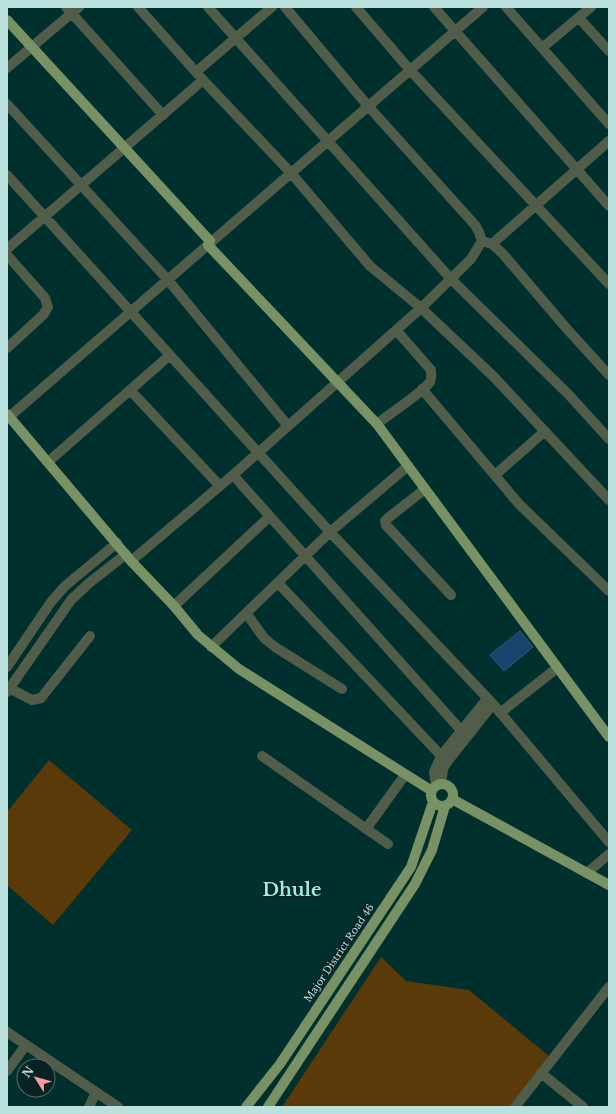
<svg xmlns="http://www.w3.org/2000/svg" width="616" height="1114" viewBox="0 0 616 1114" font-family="'Libre Baskerville',serif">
<rect width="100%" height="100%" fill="#00302e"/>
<path fill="#5a3a09" d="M 49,760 L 132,830 L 53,925 L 7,885 L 7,812 Z
M 381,957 L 406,981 L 469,990 L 549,1056 L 509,1107 L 282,1107 Z"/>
<path fill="#19426d" stroke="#335983" d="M 520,631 L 533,647 L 504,671 L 490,655 Z"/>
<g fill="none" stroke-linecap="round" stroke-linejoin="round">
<path stroke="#515d48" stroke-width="10" d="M 66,7 L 163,115
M 138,7 L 203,80 L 291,173 L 370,266 L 421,308 L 493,376 L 609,500
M 208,7 L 451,279 L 570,396 L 609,439
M 356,7 L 410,70 L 609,284
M 434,7 L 609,206
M 506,7 L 609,124
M 579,18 L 609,51
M 542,48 L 591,7
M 7,68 L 79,7
M 196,72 L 272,7
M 7,104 L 168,280 L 288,426
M 7,175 L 330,532 L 493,704 L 609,842
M 482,241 L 492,244 L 503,254 L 567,329 L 609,375
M 492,244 L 609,141
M 7,249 L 203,80
M 7,255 L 45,298 L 48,307 L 43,315 L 7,348
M 422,389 L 519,504 L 609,591
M 130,390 L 220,486
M 9,417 L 483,7
M 377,424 C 389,414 422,393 430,382 C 432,378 431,374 431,370 L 396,330
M 48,462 L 170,355
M 233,475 L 467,737
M 495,475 L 545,431
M 425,489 L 388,518 L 385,521 L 386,525 L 451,595
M 131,561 L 233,475 L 421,308 L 471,259 L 482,241 L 479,232 L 475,225 L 368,106 L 285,7
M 278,583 L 447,762
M 174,606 L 269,517
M 246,613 L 264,638 L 275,647 L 342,689
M 211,647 L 330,532 L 408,466
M 7,667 L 51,602 L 65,586 L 117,543
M 9,688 L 32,700 L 41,698 L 90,636
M 7,692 L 71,600 L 88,584 L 126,554
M 500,713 L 557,668
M 262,756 L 388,844
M 441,784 L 443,769 L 447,762 L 493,704
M 436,786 L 434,772 L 441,756 L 487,699
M 366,829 L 405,775
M 587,873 L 609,854
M 7,1032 L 118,1107
M 7,1071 L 26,1045
M 541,1073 L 583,1107
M 89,1107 L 96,1092
M 515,1107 L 609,987"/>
<path stroke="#789165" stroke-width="10" d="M 7,20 L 210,241 L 208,245 L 377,424 L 609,737
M 7,414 L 131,561 L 174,606 L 198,635 L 239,669 L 432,791
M431 795a11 11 0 1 1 22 0a11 11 0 1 1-22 0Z
M 452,799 L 609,885
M 246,1107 L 280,1064 L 411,867 L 433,802
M 268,1107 L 415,884 L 432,850 L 445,806"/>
</g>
<g text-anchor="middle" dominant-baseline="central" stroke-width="3" stroke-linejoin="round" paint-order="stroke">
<g font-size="10" fill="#bae1de" stroke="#082322">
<text transform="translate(339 953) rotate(-56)">Major District Road 46</text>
</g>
<g font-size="18" font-weight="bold" fill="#99ece8" stroke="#082322">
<text x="292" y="890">Dhule</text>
</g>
</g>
<rect width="616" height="1114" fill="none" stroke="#bae1de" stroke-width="16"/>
<g transform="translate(36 1078) rotate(307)"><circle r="19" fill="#082322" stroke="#4f6f6d"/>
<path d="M0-3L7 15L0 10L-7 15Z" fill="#f49aa5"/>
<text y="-6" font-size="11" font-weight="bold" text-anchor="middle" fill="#bae1de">N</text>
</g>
</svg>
